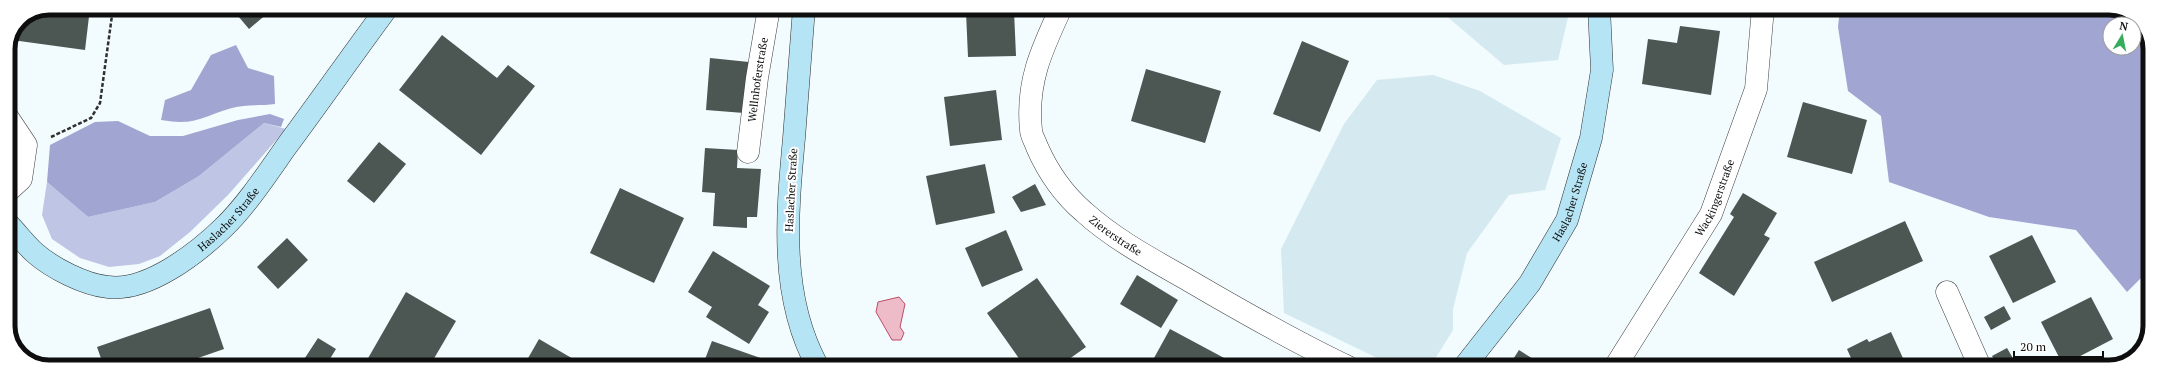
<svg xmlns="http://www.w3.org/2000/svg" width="2158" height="375" viewBox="0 0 2158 375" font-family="'PT Serif',serif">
<rect width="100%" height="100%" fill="#f2fbfd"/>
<path fill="#d4e9f0" d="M 1437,8 L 1569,8 L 1569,13 L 1558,60 L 1504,65 Z
M 1433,75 L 1480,91 L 1561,138 L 1545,190 L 1509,195 L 1467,253 L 1453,309 L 1453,330 L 1430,367 L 1396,367 L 1284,313 L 1281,249 L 1344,124 L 1377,80 Z"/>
<path fill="#bfc5e4" d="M 264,123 L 286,129 L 228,195 L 190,232 L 160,256 L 139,264 L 109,267 L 80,258 L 52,239 L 42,215 L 47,182 L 88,217 L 155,202 L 199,176 Z"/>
<path fill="#a0a5d2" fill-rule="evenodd" d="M 1840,8 L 1913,8 L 1918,15 L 1928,8 L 2114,8 L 2138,20 L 2150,44 L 2150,269 L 2127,292 L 2076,230 L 1989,217 L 1889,182 L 1881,116 L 1848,91 L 1838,27 ZM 2110,24 L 2134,24 L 2134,48 L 2110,48 Z
M 236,45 L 248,68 L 274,76 L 275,104 C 262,106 245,104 232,108 C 201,117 196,126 161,120 L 165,100 L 191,90 L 211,55 Z
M 270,114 L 284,119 L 281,127 L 264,123 L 199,176 L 155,202 L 88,217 L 47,182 L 50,145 L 95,122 L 118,121 L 150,136 L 183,136 L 238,120 Z"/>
<path fill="#eebcc9" stroke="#bc4d67" d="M 899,297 L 905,304 L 900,327 L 904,333 L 901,340 L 892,340 L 876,312 L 878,302 Z"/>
<path fill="#4c5653" d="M 50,8 L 90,8 L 85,50 L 12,40 L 20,20 Z
M 147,8 L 211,8 L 210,17 Z
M 236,8 L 274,8 L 249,29 L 233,10 Z
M 998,8 L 1028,8 L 1028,11 L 1014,11 L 1016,56 L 968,57 L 966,12 L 998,10 Z
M 1680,26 L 1720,31 L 1711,95 L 1642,84 L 1648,39 L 1677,43 Z
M 442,35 L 497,78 L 508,65 L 535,86 L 481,155 L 399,90 Z
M 1302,41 L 1349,61 L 1320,132 L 1273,114 Z
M 710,58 L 749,62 L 744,113 L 706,110 Z
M 1146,69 L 1221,91 L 1205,143 L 1131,121 Z
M 996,90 L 1002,140 L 950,146 L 944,97 Z
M 1803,102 L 1867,120 L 1852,174 L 1787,157 Z
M 379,142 L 406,164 L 374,203 L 347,181 Z
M 705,148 L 738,150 L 737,168 L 761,169 L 757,217 L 747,217 L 747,228 L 713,226 L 715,193 L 702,192 Z
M 985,164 L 995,213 L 936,225 L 926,176 Z
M 1035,184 L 1046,205 L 1021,212 L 1012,197 Z
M 620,188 L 684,218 L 654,283 L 590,253 Z
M 1743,193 L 1777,213 L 1764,235 L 1770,238 L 1734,296 L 1699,273 L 1734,217 L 1730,214 Z
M 1905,221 L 1923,261 L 1832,302 L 1814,262 Z
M 1006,230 L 1023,270 L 982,287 L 965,248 Z
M 2032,235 L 2056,282 L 2013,303 L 1989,256 Z
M 287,238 L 308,260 L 278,289 L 257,267 Z
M 713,251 L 770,286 L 758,305 L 769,312 L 749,344 L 706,317 L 712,307 L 688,292 Z
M 1137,275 L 1178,300 L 1161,328 L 1120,304 Z
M 1037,278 L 1086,347 L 1058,367 L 1025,367 L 987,313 Z
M 406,292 L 456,321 L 429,367 L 363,367 Z
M 2091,297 L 2113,339 L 2063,365 L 2041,322 Z
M 2004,306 L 2011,319 L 1991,330 L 1984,317 Z
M 210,308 L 224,349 L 172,367 L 104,367 L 97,347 Z
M 1170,329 L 1226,359 L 1222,367 L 1168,367 L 1154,358 Z
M 1891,332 L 1907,367 L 1855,367 L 1847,349 L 1867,339 L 1869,342 Z
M 318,338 L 336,349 L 325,367 L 299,367 Z
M 539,339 L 587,367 L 523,367 Z
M 712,341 L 780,365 L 779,367 L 702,367 Z
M 2007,348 L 2018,367 L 1998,367 L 1992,356 Z
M 1519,350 L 1546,367 L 1508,367 Z
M 1092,359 L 1102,367 L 1086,367 Z"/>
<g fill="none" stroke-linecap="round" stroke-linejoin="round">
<defs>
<g id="street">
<path id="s1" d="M 1061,8 C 1042,49 1026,82 1031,130 C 1031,135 1035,141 1037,147 C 1048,172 1063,194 1084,212 C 1115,240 1153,260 1188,280 C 1241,311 1293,341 1348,367"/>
<path d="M 8,118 L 26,145 L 21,179 L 8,191"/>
<path id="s2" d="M 748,152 L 757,78 L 769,8"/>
<path d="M 1947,292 L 1980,367"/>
<path id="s3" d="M 1615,367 L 1711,214 L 1756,89 L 1763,8"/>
</g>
<g id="secondary">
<path d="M 804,8 C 801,51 797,95 794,138 C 787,214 779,297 818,367"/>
<path id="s4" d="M 8,224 C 17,233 25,244 35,253 C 52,268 85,285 108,287 C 147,292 196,254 223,228 C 246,206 267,174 286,147 C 320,101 353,54 387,8"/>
<path id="s5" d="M 1464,367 L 1530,283 L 1567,220 L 1591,138 L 1602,70 L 1599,8"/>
</g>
</defs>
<use href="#street" stroke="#414141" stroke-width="23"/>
<use href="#secondary" stroke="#303030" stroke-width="23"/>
<path stroke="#303030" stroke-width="2.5" stroke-dasharray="4 2" stroke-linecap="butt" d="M 51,137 L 91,118 L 100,103 L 113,8"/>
<use href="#street" stroke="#fff" stroke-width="22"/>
<use href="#secondary" stroke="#b5e4f4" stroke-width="22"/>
</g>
<g text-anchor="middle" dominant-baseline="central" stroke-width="4" stroke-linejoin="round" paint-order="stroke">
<g font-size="11" fill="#0e0e0e" stroke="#fff">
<text stroke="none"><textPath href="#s2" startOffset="73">Wellnhoferstraße</textPath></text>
<text transform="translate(791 190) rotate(-87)">Haslacher Straße</text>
<text stroke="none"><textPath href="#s3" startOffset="197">Wackingerstraße</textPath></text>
<text stroke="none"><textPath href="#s5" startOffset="198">Haslacher Straße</textPath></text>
<text stroke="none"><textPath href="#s4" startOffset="264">Haslacher Straße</textPath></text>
<text stroke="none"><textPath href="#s1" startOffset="266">Ziererstraße</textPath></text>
</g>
</g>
<path d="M0 0H2158V375H0ZM49 15H2109A34 34 0 0 1 2143 49V326A34 34 0 0 1 2109 360H49A34 34 0 0 1 15 326V49A34 34 0 0 1 49 15Z" fill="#fff" fill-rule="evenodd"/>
<path fill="none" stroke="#0e0e0e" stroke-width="5" d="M49 15H2109A34 34 0 0 1 2143 49V326A34 34 0 0 1 2109 360H49A34 34 0 0 1 15 326V49A34 34 0 0 1 49 15Z"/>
<g transform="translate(2122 36) rotate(10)"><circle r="19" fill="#ffffff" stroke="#9f9f9f"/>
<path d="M0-3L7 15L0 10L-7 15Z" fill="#38ac5d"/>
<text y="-6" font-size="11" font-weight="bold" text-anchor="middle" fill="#0e0e0e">N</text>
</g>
<path d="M2014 351v6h89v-6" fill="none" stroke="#0e0e0e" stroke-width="2"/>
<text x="2020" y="351" font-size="12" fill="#0e0e0e" stroke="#ffffff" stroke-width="3" paint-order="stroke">20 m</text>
</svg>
